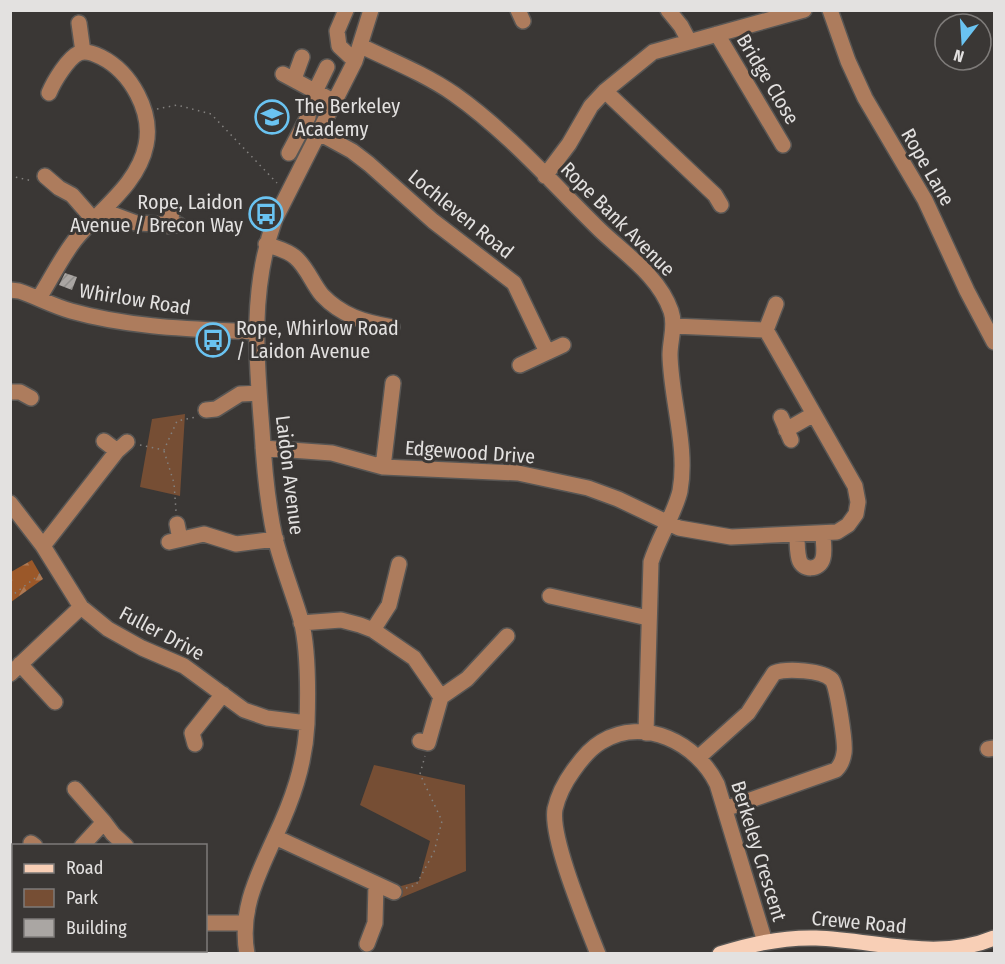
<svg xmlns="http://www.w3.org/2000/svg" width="1005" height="964" viewBox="0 0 1005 964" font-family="'Fira Sans Condensed',sans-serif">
<defs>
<pattern id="forest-firs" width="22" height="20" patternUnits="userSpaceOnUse" patternTransform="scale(1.5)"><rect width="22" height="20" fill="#9b5829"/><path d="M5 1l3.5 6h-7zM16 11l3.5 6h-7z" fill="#ad7852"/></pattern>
<pattern id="building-hatch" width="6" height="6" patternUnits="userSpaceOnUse" patternTransform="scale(1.5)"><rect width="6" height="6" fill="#aaa6a3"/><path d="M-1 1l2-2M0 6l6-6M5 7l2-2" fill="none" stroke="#908e8b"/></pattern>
</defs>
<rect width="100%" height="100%" fill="#3a3735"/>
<path fill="#764e34" d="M 185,414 L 180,496 L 140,487 L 152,419 Z
M 374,765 L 465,785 L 466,871 L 398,899 L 394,888 L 419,881 L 430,841 L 360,805 Z"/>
<path fill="url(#forest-firs)" d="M 32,560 L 43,579 L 11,602 L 11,572 Z"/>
<path fill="url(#building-hatch)" d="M 65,273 L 77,277 L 72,290 L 59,285 Z"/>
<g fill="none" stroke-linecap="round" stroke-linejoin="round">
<defs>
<path id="minor" d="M 346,10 L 337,31 L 339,46 L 355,61
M 518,10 L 523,21
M 668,10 L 681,26 L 689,41
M 830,10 L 848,61 L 865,98 L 925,200 L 967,291 L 994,342
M 79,23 L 83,52
M 717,34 L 783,145
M 361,46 C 392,61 425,74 454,94 C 508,132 553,184 600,230 C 625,254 659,276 671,311 C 676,325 670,340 670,355 C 671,400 688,447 680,491 C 675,513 658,539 651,562 L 646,733
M 283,74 L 335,102
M 294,79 L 302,57
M 605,91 L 715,195 L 721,205
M 319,133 L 352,151 L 369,164 L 433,221 L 514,283 L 547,352
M 289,153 L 308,117 L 310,102 L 327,67
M 45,176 L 59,188 L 72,195 L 93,219
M 545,176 L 569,144 L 591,106 L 605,91 L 653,52 L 804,10
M 104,211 L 136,223 L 179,225
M 169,226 L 173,208
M 266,244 C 276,248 287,250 295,257 C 307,267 312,283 322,295 C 342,316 364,322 392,327
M 10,290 L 19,291 C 37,297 53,306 71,311 C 131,328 195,329 256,332
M 39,298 C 51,279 61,258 75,240 C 99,210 138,185 146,145 C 153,112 131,72 101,57 C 95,54 86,50 79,53 C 68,58 54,81 49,93
M 766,330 L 776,304
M 520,365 L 563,345
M 10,392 L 20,392 L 31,398
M 206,410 L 216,409 L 240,394 L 259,393
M 781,417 L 791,440
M 786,430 L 814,414
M 104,441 L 117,451
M 263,448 L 332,453 L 383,467 L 518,473 L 588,488 L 618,499 L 679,528 L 731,537 L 837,532 L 848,525 L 856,514 L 858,502 L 855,486 L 766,330 L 674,326
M 383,467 L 393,383
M 10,503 L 43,546 L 81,607 L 108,629 L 142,648 L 184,666 L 244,710 L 267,718 L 307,723
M 177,524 L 180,539
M 797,534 C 797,542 797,551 799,559 C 802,571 820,571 823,558 C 825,551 823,542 823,534
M 169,542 L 204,534 L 236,544 L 276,539
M 43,546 L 117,451 L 127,442
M 550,596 L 648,618
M 301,623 L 341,620 L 360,625 L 373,630 L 414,658 L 441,697 L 428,743 L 420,741
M 373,630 L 389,605 L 399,564
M 20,664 L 55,702
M 10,674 L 81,607
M 441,697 L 467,679 L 507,636
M 195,744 L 192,733 L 223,694
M 988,749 L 994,748
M 699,757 L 748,713 L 774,673 C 786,668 823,670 832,680 C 837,687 846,744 844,753 C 843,760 841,765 836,770 L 725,809
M 75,789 L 104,822 L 82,846
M 104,822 L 113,834 L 126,846
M 275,837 L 394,892
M 31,843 L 35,846
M 206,923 L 245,923
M 367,944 L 375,923 L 376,884
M 137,954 L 149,950
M 247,954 C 239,910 258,875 275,837 C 292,801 305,765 307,724 C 308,696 308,647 301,620 C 293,593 282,566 275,538 C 267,502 264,466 262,430 C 256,358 250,288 275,219 L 355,61 L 371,10
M 598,954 C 586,923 550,838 555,809 C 558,796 565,782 573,771 C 580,761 589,749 601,742 C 644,716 697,743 717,784 L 765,942"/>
<path id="major" d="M 720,954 C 751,944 783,937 816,938 C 876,940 937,962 994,938"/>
</defs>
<use href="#minor" stroke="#585654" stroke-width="18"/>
<use href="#major" stroke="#585654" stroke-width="18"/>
<path stroke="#83817f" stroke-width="1.5" stroke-dasharray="1.5 4.5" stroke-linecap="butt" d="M 157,109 L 177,105 L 211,114 L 277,183
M 10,176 L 33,181
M 140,445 L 164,450 L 177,421 L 196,417
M 164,451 L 174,483 L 176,511
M 10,597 L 43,572
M 406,888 L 416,885 L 434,852 L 442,821 L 420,774 L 425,756"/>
<use href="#minor" stroke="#ad7c5d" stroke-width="15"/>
<use href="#major" stroke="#f8cfb6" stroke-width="15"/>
</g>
<defs>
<symbol id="school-ring" viewBox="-11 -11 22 22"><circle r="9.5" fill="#3a3735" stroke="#6ac3f1" stroke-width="1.5"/><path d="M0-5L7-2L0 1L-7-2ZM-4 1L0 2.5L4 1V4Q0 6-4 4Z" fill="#6ac3f1"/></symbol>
<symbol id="bus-ring" viewBox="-11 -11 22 22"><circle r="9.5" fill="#3a3735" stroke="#6ac3f1" stroke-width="1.5"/><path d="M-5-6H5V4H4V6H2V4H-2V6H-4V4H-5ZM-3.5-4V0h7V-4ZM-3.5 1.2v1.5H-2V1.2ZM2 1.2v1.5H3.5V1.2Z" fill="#6ac3f1"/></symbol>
</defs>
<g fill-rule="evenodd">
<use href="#school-ring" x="253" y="98" width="38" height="38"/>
<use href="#bus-ring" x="247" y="195" width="38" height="38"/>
<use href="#bus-ring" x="194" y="321" width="38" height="38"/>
</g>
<g text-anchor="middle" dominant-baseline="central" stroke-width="6" stroke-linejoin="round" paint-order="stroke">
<g font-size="20" fill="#e3e1e0" stroke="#3a3735">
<text transform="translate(768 79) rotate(59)">Bridge Close</text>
<text transform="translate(928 167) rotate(60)">Rope Lane</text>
<text transform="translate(461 214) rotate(39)">Lochleven Road</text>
<text transform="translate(618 219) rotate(45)">Rope Bank Avenue</text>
<text transform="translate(135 299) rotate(9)">Whirlow Road</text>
<text transform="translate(470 452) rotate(4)">Edgewood Drive</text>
<text transform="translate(290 475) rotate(83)">Laidon Avenue</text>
<text transform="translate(162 633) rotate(28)">Fuller Drive</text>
<text transform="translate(759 851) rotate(73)">Berkeley Crescent</text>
<text transform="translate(859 922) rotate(5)">Crewe Road</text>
</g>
<g font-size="20" fill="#e3e1e0" stroke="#3a3735" text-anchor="start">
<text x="295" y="106">The Berkeley<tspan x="295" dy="23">Academy</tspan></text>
<text x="243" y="202" text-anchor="end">Rope, Laidon<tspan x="243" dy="23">Avenue / Brecon Way</tspan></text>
<text x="236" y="328">Rope, Whirlow Road<tspan x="236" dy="23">/ Laidon Avenue</tspan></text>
</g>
</g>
<rect width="1005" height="964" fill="none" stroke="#e3e1e0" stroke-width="24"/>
<rect x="12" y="844" width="195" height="108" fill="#3a3735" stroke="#7e7b79" stroke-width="1.5"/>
<rect x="24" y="864" width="30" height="9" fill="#f8cfb6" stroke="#7e7b79" stroke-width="1.5"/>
<text x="66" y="874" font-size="18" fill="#e3e1e0">Road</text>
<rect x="24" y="889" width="30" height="18" fill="#764e34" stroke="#7e7b79" stroke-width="1.5"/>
<text x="66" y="904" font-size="18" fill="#e3e1e0">Park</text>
<rect x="24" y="919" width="30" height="18" fill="#aaa6a3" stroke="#7e7b79" stroke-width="1.5"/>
<text x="66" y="934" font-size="18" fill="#e3e1e0">Building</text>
<g transform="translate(963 42) rotate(197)"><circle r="28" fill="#3a3735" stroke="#7e7b79" stroke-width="1.5"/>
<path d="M0-4.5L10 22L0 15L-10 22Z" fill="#6ac3f1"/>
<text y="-9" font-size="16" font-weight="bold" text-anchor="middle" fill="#e3e1e0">N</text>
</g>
</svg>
